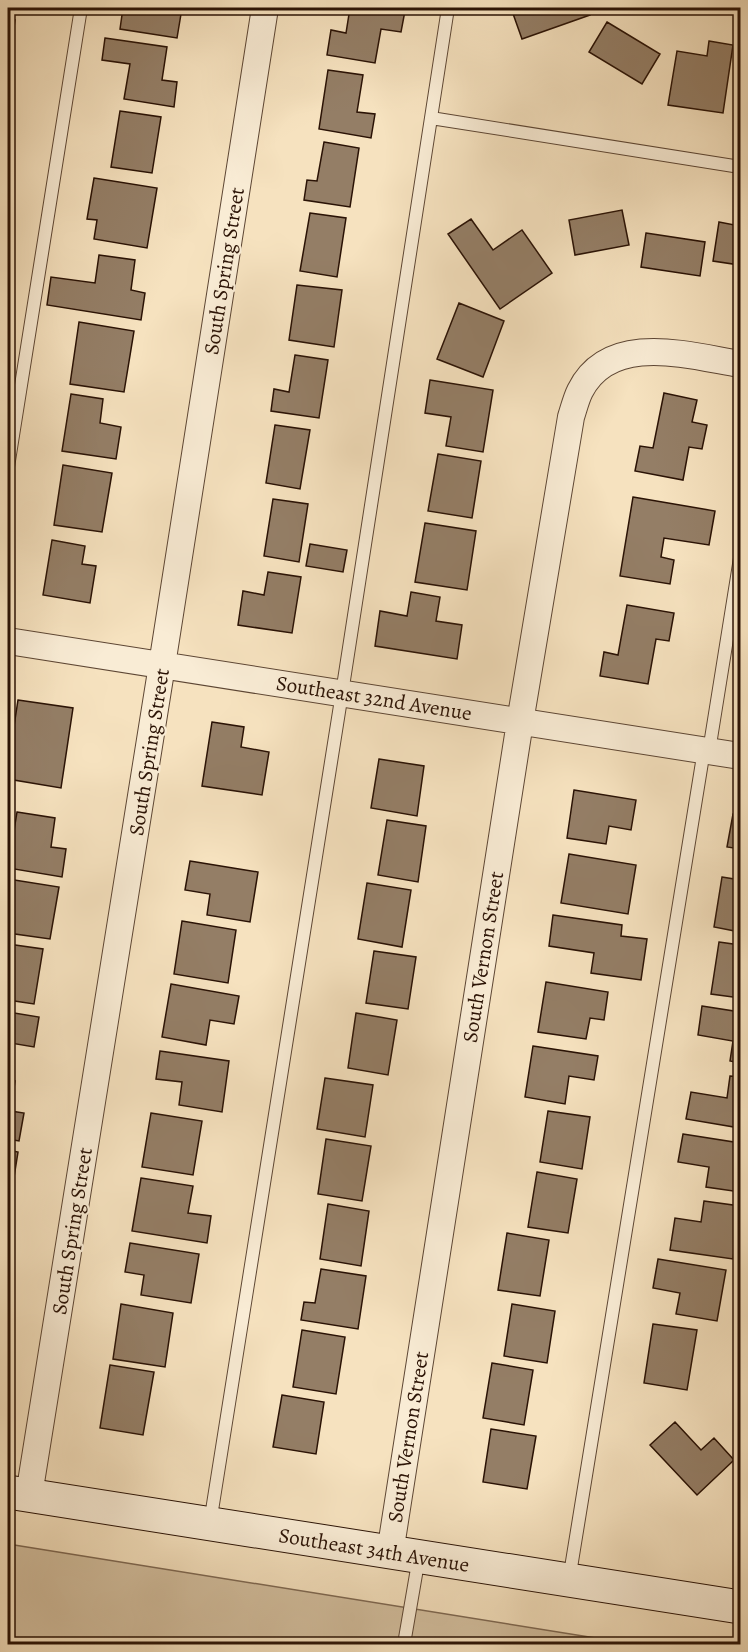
<svg xmlns="http://www.w3.org/2000/svg" width="748" height="1652" viewBox="0 0 748 1652" font-family="Alegreya,serif">
<rect width="100%" height="100%" fill="#f6e2bf"/>
<filter id="stains"><feTurbulence type="fractalNoise" baseFrequency=".00333" numOctaves="4"/><feColorMatrix values="0 0 0 0 .2 0 0 0 0 .09 0 0 0 0 .02 0 0 0 .5 -.17"/></filter>
<radialGradient id="worn" r=".72"><stop offset=".6" stop-color="#630" stop-opacity="0"/><stop offset="1" stop-color="#630" stop-opacity=".3"/></radialGradient>
<path fill="#d3bf9f" stroke="#7e6852" stroke-width="1.5" d="M 8,1544 L 633,1644 L 8,1644 Z"/>
<path fill="#947e66" stroke="#2a1205" stroke-width="1.5" d="M 123,8 L 182,8 L 177,38 L 120,29 Z
M 350,8 L 383,8 L 405,11 L 401,32 L 381,29 L 375,63 L 327,55 L 331,30 L 346,33 Z
M 511,8 L 587,8 L 590,15 L 522,39 Z
M 8,19 L 15,20 L 8,70 Z
M 607,22 L 660,54 L 642,84 L 589,52 Z
M 105,38 L 167,47 L 162,80 L 177,82 L 174,107 L 124,99 L 130,64 L 102,60 Z
M 709,41 L 733,45 L 723,113 L 668,105 L 677,51 L 707,56 Z
M 328,70 L 363,75 L 357,112 L 375,114 L 371,138 L 319,129 Z
M 120,111 L 161,117 L 152,173 L 111,167 Z
M 324,142 L 359,148 L 350,207 L 304,200 L 307,180 L 317,181 Z
M 94,178 L 157,188 L 147,248 L 94,239 L 97,220 L 87,219 Z
M 622,210 L 629,245 L 575,255 L 569,220 Z
M 310,213 L 346,218 L 337,277 L 300,271 Z
M 471,219 L 493,250 L 522,230 L 552,273 L 500,309 L 448,234 Z
M 719,222 L 740,226 L 740,291 L 735,290 L 739,265 L 713,261 Z
M 646,233 L 705,242 L 700,276 L 641,267 Z
M 99,255 L 135,260 L 131,290 L 145,293 L 141,320 L 47,305 L 51,277 L 95,283 Z
M 297,285 L 342,290 L 334,347 L 289,340 Z
M 459,303 L 504,321 L 483,377 L 437,359 Z
M 79,322 L 134,331 L 124,392 L 70,384 Z
M 295,355 L 328,360 L 319,418 L 271,411 L 274,389 L 289,392 Z
M 430,380 L 493,390 L 483,452 L 446,446 L 451,417 L 425,413 Z
M 664,393 L 697,400 L 692,422 L 707,425 L 702,449 L 689,447 L 683,480 L 635,471 L 640,446 L 653,448 Z
M 71,394 L 103,399 L 100,423 L 121,427 L 116,459 L 62,451 Z
M 275,425 L 310,430 L 300,489 L 266,483 Z
M 438,454 L 481,461 L 472,518 L 428,511 Z
M 63,465 L 112,473 L 102,532 L 54,525 Z
M 633,497 L 715,511 L 709,545 L 664,538 L 661,557 L 674,560 L 670,584 L 620,576 Z
M 273,499 L 308,504 L 299,562 L 264,556 Z
M 425,523 L 476,531 L 467,590 L 415,582 Z
M 52,540 L 85,546 L 82,564 L 96,566 L 90,603 L 43,595 Z
M 310,544 L 347,550 L 343,572 L 306,566 Z
M 268,572 L 301,577 L 292,633 L 238,625 L 243,591 L 264,595 Z
M 411,592 L 440,597 L 436,621 L 462,625 L 457,659 L 375,646 L 380,611 L 407,616 Z
M 627,605 L 674,613 L 669,641 L 656,639 L 648,684 L 600,676 L 604,652 L 618,655 Z
M 740,649 L 740,677 L 736,676 Z
M 18,700 L 73,708 L 61,788 L 8,779 L 8,765 Z
M 212,722 L 244,727 L 241,747 L 269,752 L 262,795 L 202,786 Z
M 379,759 L 424,766 L 417,816 L 371,808 Z
M 574,790 L 636,800 L 631,830 L 609,826 L 606,844 L 567,838 Z
M 17,812 L 55,818 L 51,847 L 66,849 L 62,877 L 8,868 Z
M 733,814 L 740,815 L 740,849 L 727,847 Z
M 387,820 L 426,826 L 418,882 L 378,875 Z
M 569,854 L 636,865 L 628,914 L 561,903 Z
M 190,861 L 258,872 L 250,922 L 207,915 L 210,894 L 185,890 Z
M 722,877 L 740,880 L 740,932 L 714,927 Z
M 8,879 L 59,887 L 50,939 L 8,933 Z
M 367,883 L 411,890 L 402,947 L 358,939 Z
M 553,915 L 622,925 L 621,936 L 647,939 L 641,980 L 591,973 L 594,953 L 549,946 Z
M 182,921 L 236,930 L 228,983 L 174,974 Z
M 719,942 L 740,945 L 740,998 L 711,994 Z
M 8,944 L 43,949 L 34,1004 L 8,1000 Z
M 374,951 L 416,957 L 408,1009 L 366,1003 Z
M 546,982 L 608,992 L 604,1020 L 590,1018 L 586,1039 L 538,1032 Z
M 171,984 L 239,996 L 234,1024 L 210,1020 L 206,1045 L 162,1037 Z
M 702,1006 L 740,1012 L 740,1063 L 730,1061 L 733,1041 L 698,1035 Z
M 8,1012 L 39,1017 L 34,1047 L 11,1043 L 8,1063 Z
M 356,1013 L 397,1020 L 388,1075 L 348,1068 Z
M 533,1046 L 598,1056 L 594,1080 L 569,1076 L 565,1104 L 525,1097 Z
M 160,1051 L 229,1061 L 222,1112 L 179,1105 L 182,1082 L 156,1079 Z
M 730,1076 L 740,1077 L 740,1128 L 686,1119 L 691,1092 L 727,1098 Z
M 325,1078 L 373,1085 L 365,1137 L 317,1129 Z
M 8,1080 L 15,1081 L 11,1111 L 24,1113 L 19,1141 L 8,1139 Z
M 548,1111 L 590,1117 L 582,1169 L 540,1162 Z
M 151,1113 L 202,1121 L 193,1175 L 142,1167 Z
M 683,1134 L 740,1143 L 740,1192 L 706,1187 L 709,1167 L 678,1162 Z
M 326,1139 L 371,1146 L 362,1201 L 318,1194 Z
M 8,1150 L 18,1152 L 10,1202 L 8,1201 Z
M 537,1172 L 577,1179 L 568,1233 L 528,1227 Z
M 141,1178 L 193,1186 L 188,1213 L 211,1216 L 207,1243 L 132,1231 Z
M 704,1201 L 740,1206 L 733,1259 L 670,1250 L 675,1218 L 701,1222 Z
M 328,1204 L 369,1211 L 361,1266 L 320,1259 Z
M 507,1233 L 549,1240 L 540,1296 L 498,1290 Z
M 130,1243 L 199,1254 L 191,1303 L 141,1295 L 144,1275 L 125,1272 Z
M 658,1259 L 726,1270 L 717,1321 L 676,1314 L 680,1293 L 653,1288 Z
M 321,1269 L 366,1276 L 358,1329 L 301,1320 L 304,1302 L 315,1303 Z
M 121,1304 L 173,1313 L 165,1367 L 113,1359 Z
M 512,1304 L 555,1311 L 547,1363 L 504,1356 Z
M 653,1324 L 697,1330 L 687,1390 L 644,1383 Z
M 302,1330 L 345,1337 L 336,1394 L 293,1387 Z
M 492,1363 L 533,1370 L 524,1425 L 483,1418 Z
M 110,1365 L 154,1372 L 143,1435 L 100,1428 Z
M 282,1395 L 324,1402 L 316,1454 L 273,1447 Z
M 675,1422 L 701,1450 L 714,1438 L 734,1460 L 697,1495 L 650,1445 Z
M 491,1429 L 536,1436 L 527,1489 L 483,1482 Z"/>
<g fill="none" stroke-linecap="round" stroke-linejoin="round">
<defs>
<path id="lane" d="M 431,118 L 740,167
M 8,467 L 81,8
M 709,751 L 740,558
M 210,1523 L 342,693 L 448,8
M 569,1580 L 704,750
M 404,1644 L 419,1557"/>
<path id="street" d="M 8,641 L 740,756
M 29,1495 L 162,665 L 265,8
M 390,1553 L 520,722 L 571,417 C 574,408 576,399 580,391 C 610,331 690,356 740,364"/>
<path id="secondary" d="M 8,1492 L 740,1607"/>
</defs>
<use href="#lane" stroke="#5d4634" stroke-width="14"/>
<use href="#street" stroke="#5d4634" stroke-width="28"/>
<use href="#secondary" stroke="#2a1205" stroke-width="35"/>
<use href="#lane" stroke="#f9ecd5" stroke-width="12"/>
<use href="#street" stroke="#f9ecd5" stroke-width="26"/>
<use href="#secondary" stroke="#f9ecd5" stroke-width="33"/>
</g>
<g text-anchor="middle" dominant-baseline="central" stroke-width="4.5" stroke-linejoin="round" paint-order="stroke">
<g font-size="21" fill="#2a1205" stroke="#f9ecd5">
<text transform="translate(224 271) rotate(-81)">South Spring Street</text>
<text transform="translate(374 698) rotate(9)">Southeast 32nd Avenue</text>
<text transform="translate(149 752) rotate(-81)">South Spring Street</text>
<text transform="translate(483 957) rotate(-81)">South Vernon Street</text>
<text transform="translate(72 1231) rotate(-81)">South Spring Street</text>
<text transform="translate(408 1437) rotate(-81)">South Vernon Street</text>
<text transform="translate(374 1550) rotate(9)">Southeast 34th Avenue</text>
</g>
</g>
<rect width="748" height="1652" fill="none" stroke="#f6e2bf" stroke-width="30"/>
<rect x="9" y="9" width="730" height="1634" fill="none" stroke="#2a1205" stroke-width="3"/>
<rect x="15" y="15" width="718" height="1622" fill="none" stroke="#2a1205" stroke-width="1.5"/>
<rect width="100%" height="100%" filter="url(#stains)"/>
<rect width="100%" height="100%" fill="url(#worn)"/>
</svg>
